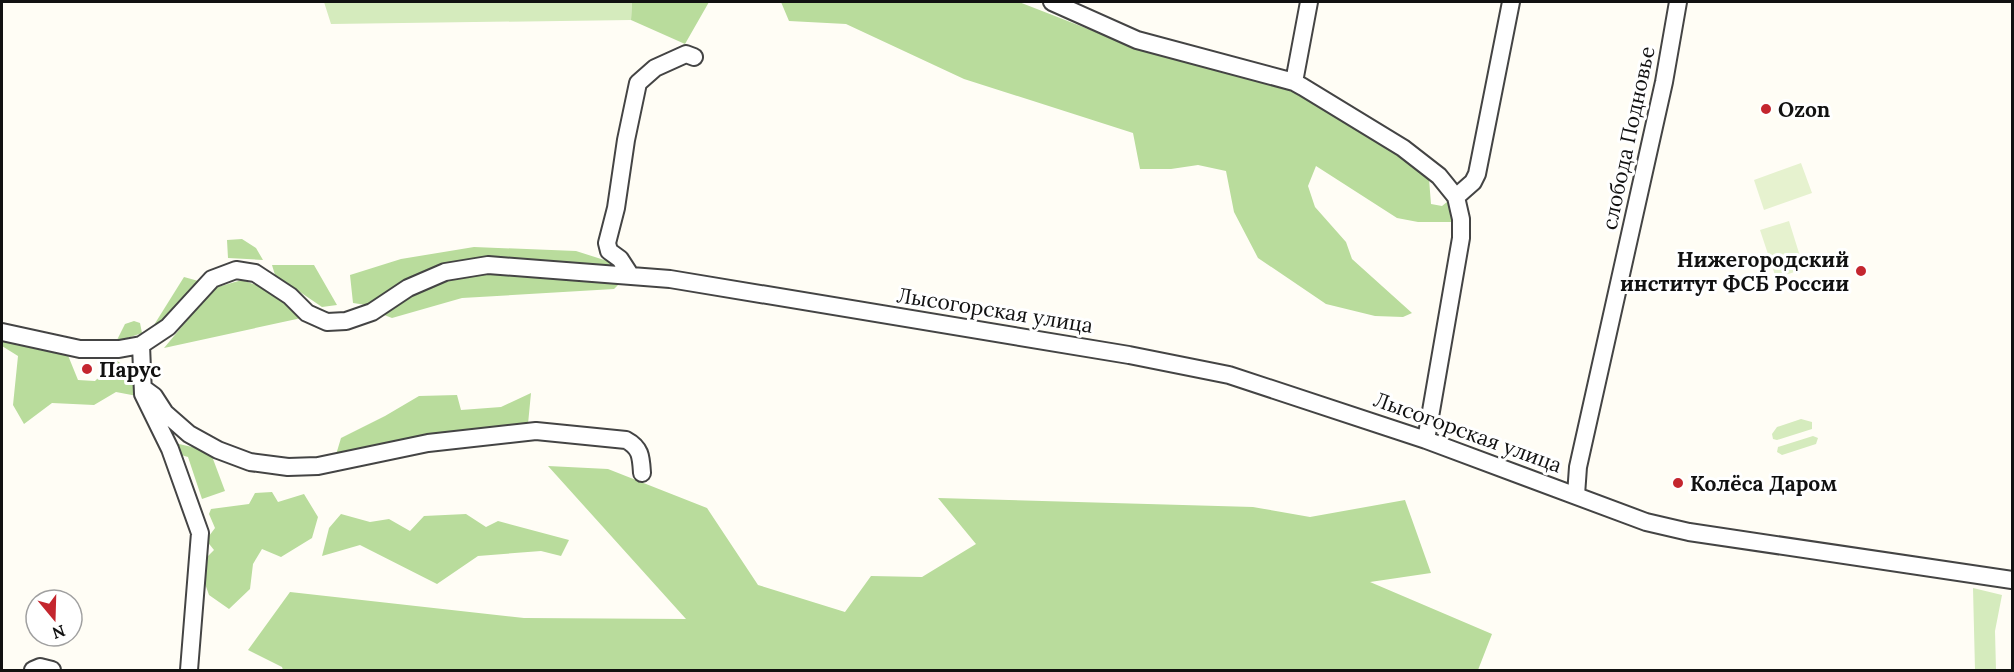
<svg xmlns="http://www.w3.org/2000/svg" width="2014" height="672" viewBox="0 0 2014 672" font-family="Lora,serif">
<rect width="100%" height="100%" fill="#fffdf5"/>
<path fill="#d5ebbd" d="M 324,2 L 632,2 L 631,20 L 331,24 Z
M 1801,419 L 1812,422 L 1812,429 L 1777,440 L 1773,439 L 1772,434 L 1777,427 Z
M 1813,436 L 1818,438 L 1816,444 L 1782,455 L 1777,452 L 1778,447 Z
M 1973,588 L 2002,595 L 1995,631 L 1996,670 L 1975,670 Z"/>
<path fill="#b9dc9c" d="M 632,2 L 709,2 L 685,44 L 631,20 Z
M 781,2 L 1019,2 L 1142,50 L 1293,87 L 1398,151 L 1429,179 L 1431,204 L 1442,206 L 1447,202 L 1438,183 L 1455,202 L 1458,222 L 1418,222 L 1397,218 L 1316,166 L 1308,186 L 1315,207 L 1346,242 L 1352,259 L 1412,313 L 1403,317 L 1375,316 L 1326,304 L 1258,258 L 1234,212 L 1226,171 L 1198,165 L 1171,169 L 1140,169 L 1133,133 L 964,79 L 846,24 L 789,21 Z
M 242,239 L 256,248 L 263,260 L 228,258 L 227,240 Z
M 474,247 L 576,251 L 620,265 L 615,271 L 467,262 L 408,282 L 366,305 L 353,303 L 350,275 L 401,259 Z
M 272,265 L 314,265 L 337,305 L 322,307 L 275,275 Z
M 488,271 L 623,280 L 614,289 L 462,298 L 392,318 L 379,313 C 412,291 449,279 488,271 Z
M 184,277 L 202,282 L 169,319 L 154,325 Z
M 242,280 L 264,288 L 306,317 L 164,348 L 214,288 Z
M 134,321 L 140,323 L 142,333 L 116,342 L 125,324 Z
M 2,336 L 65,348 L 78,380 L 95,381 L 116,360 L 134,373 L 137,396 L 116,392 L 94,405 L 52,403 L 24,424 L 13,405 L 18,356 L 2,346 Z
M 531,393 L 528,424 L 335,458 L 341,438 L 385,416 L 419,396 L 457,395 L 461,410 L 501,407 Z
M 170,442 L 210,451 L 225,491 L 202,499 L 188,457 L 174,453 Z
M 548,466 L 608,469 L 707,508 L 758,585 L 845,612 L 871,576 L 922,577 L 976,544 L 938,498 L 1253,507 L 1310,517 L 1405,500 L 1431,573 L 1370,582 L 1492,634 L 1478,670 L 283,670 L 282,667 L 248,650 L 290,592 L 524,618 L 686,619 Z
M 272,492 L 278,502 L 304,494 L 318,517 L 312,538 L 281,557 L 262,549 L 253,564 L 250,589 L 229,609 L 209,595 L 203,578 L 205,559 L 214,550 L 206,540 L 215,528 L 209,514 L 211,509 L 249,504 L 255,493 Z
M 341,514 L 370,522 L 389,519 L 410,531 L 424,516 L 466,514 L 486,527 L 498,521 L 569,540 L 561,556 L 541,551 L 478,556 L 437,584 L 360,545 L 322,556 L 329,528 Z"/>
<path fill="#e6f2cf" d="M 1801,163 L 1812,193 L 1764,210 L 1754,180 Z
M 1789,221 L 1804,269 L 1776,278 L 1760,230 Z"/>
<g fill="none" stroke-linecap="round" stroke-linejoin="round">
<defs>
<path id="minor" d="M 1052,2 L 1137,40 L 1294,82 L 1303,87 L 1403,148 L 1439,176 L 1456,197 L 1461,219 L 1461,238 L 1426,440
M 1294,82 L 1309,2
M 1456,197 L 1473,182 L 1477,174 L 1511,2
M 631,276 L 620,259 L 609,251 L 607,243 L 616,208 L 626,140 L 638,83 L 655,68 L 686,54 L 694,57
M 2,332 L 80,349 L 119,349 L 141,345 L 168,327 L 212,279 L 236,270 L 255,273 L 290,296 L 307,313 L 327,322 L 346,321 L 372,312 L 408,288 L 445,272 L 488,265 L 670,279 L 1129,355 L 1229,375 L 1426,440 L 1646,522 L 1689,532 L 2012,580
M 141,345 L 143,394 L 170,449 L 200,533 L 189,670
M 143,388 L 154,396 L 165,413 L 189,434 L 218,450 L 250,462 L 288,467 L 318,466 L 428,443 L 536,431 L 626,440 C 641,448 641,457 642,473
M 1576,495 L 1578,467 L 1664,82 L 1678,2
M 33,670 L 40,667 L 52,670"/>
</defs>
<use href="#minor" stroke="#444" stroke-width="20"/>
<use href="#minor" stroke="#fff" stroke-width="16"/>
</g>
<g fill="#c4262e" stroke="#fff" stroke-width="2">
<circle cx="1766" cy="109" r="6"/>
<circle cx="1861" cy="271" r="6"/>
<circle cx="87" cy="369" r="6"/>
<circle cx="1678" cy="483" r="6"/>
</g>
<g text-anchor="middle" dominant-baseline="central" stroke-width="6" stroke-linejoin="round" paint-order="stroke">
<g font-size="21" font-weight="bold" fill="#111" stroke="#fff" text-anchor="start">
<text x="1778" y="109">Ozon</text>
<text x="1849" y="259" text-anchor="end">Нижегородский<tspan x="1849" dy="24">институт ФСБ России</tspan></text>
<text x="99" y="369">Парус</text>
<text x="1690" y="483">Колёса Даром</text>
</g>
<g font-size="21" fill="#111" stroke="#fff">
<text transform="translate(1628 138) rotate(-78)">слобода Подновье</text>
<text transform="translate(995 310) rotate(9)">Лысогорская улица</text>
<text transform="translate(1468 432) rotate(20)">Лысогорская улица</text>
</g>
</g>
<rect width="2014" height="672" fill="none" stroke="#111111" stroke-width="6"/>
<g transform="translate(54 618) rotate(161)"><circle r="28" fill="#ffffff" stroke="#a0a0a0" stroke-width="1.5"/>
<path d="M0-4.5L10 22L0 15L-10 22Z" fill="#c4262e"/>
<text y="-9" font-size="16" font-weight="bold" text-anchor="middle" fill="#111111">N</text>
</g>
</svg>
